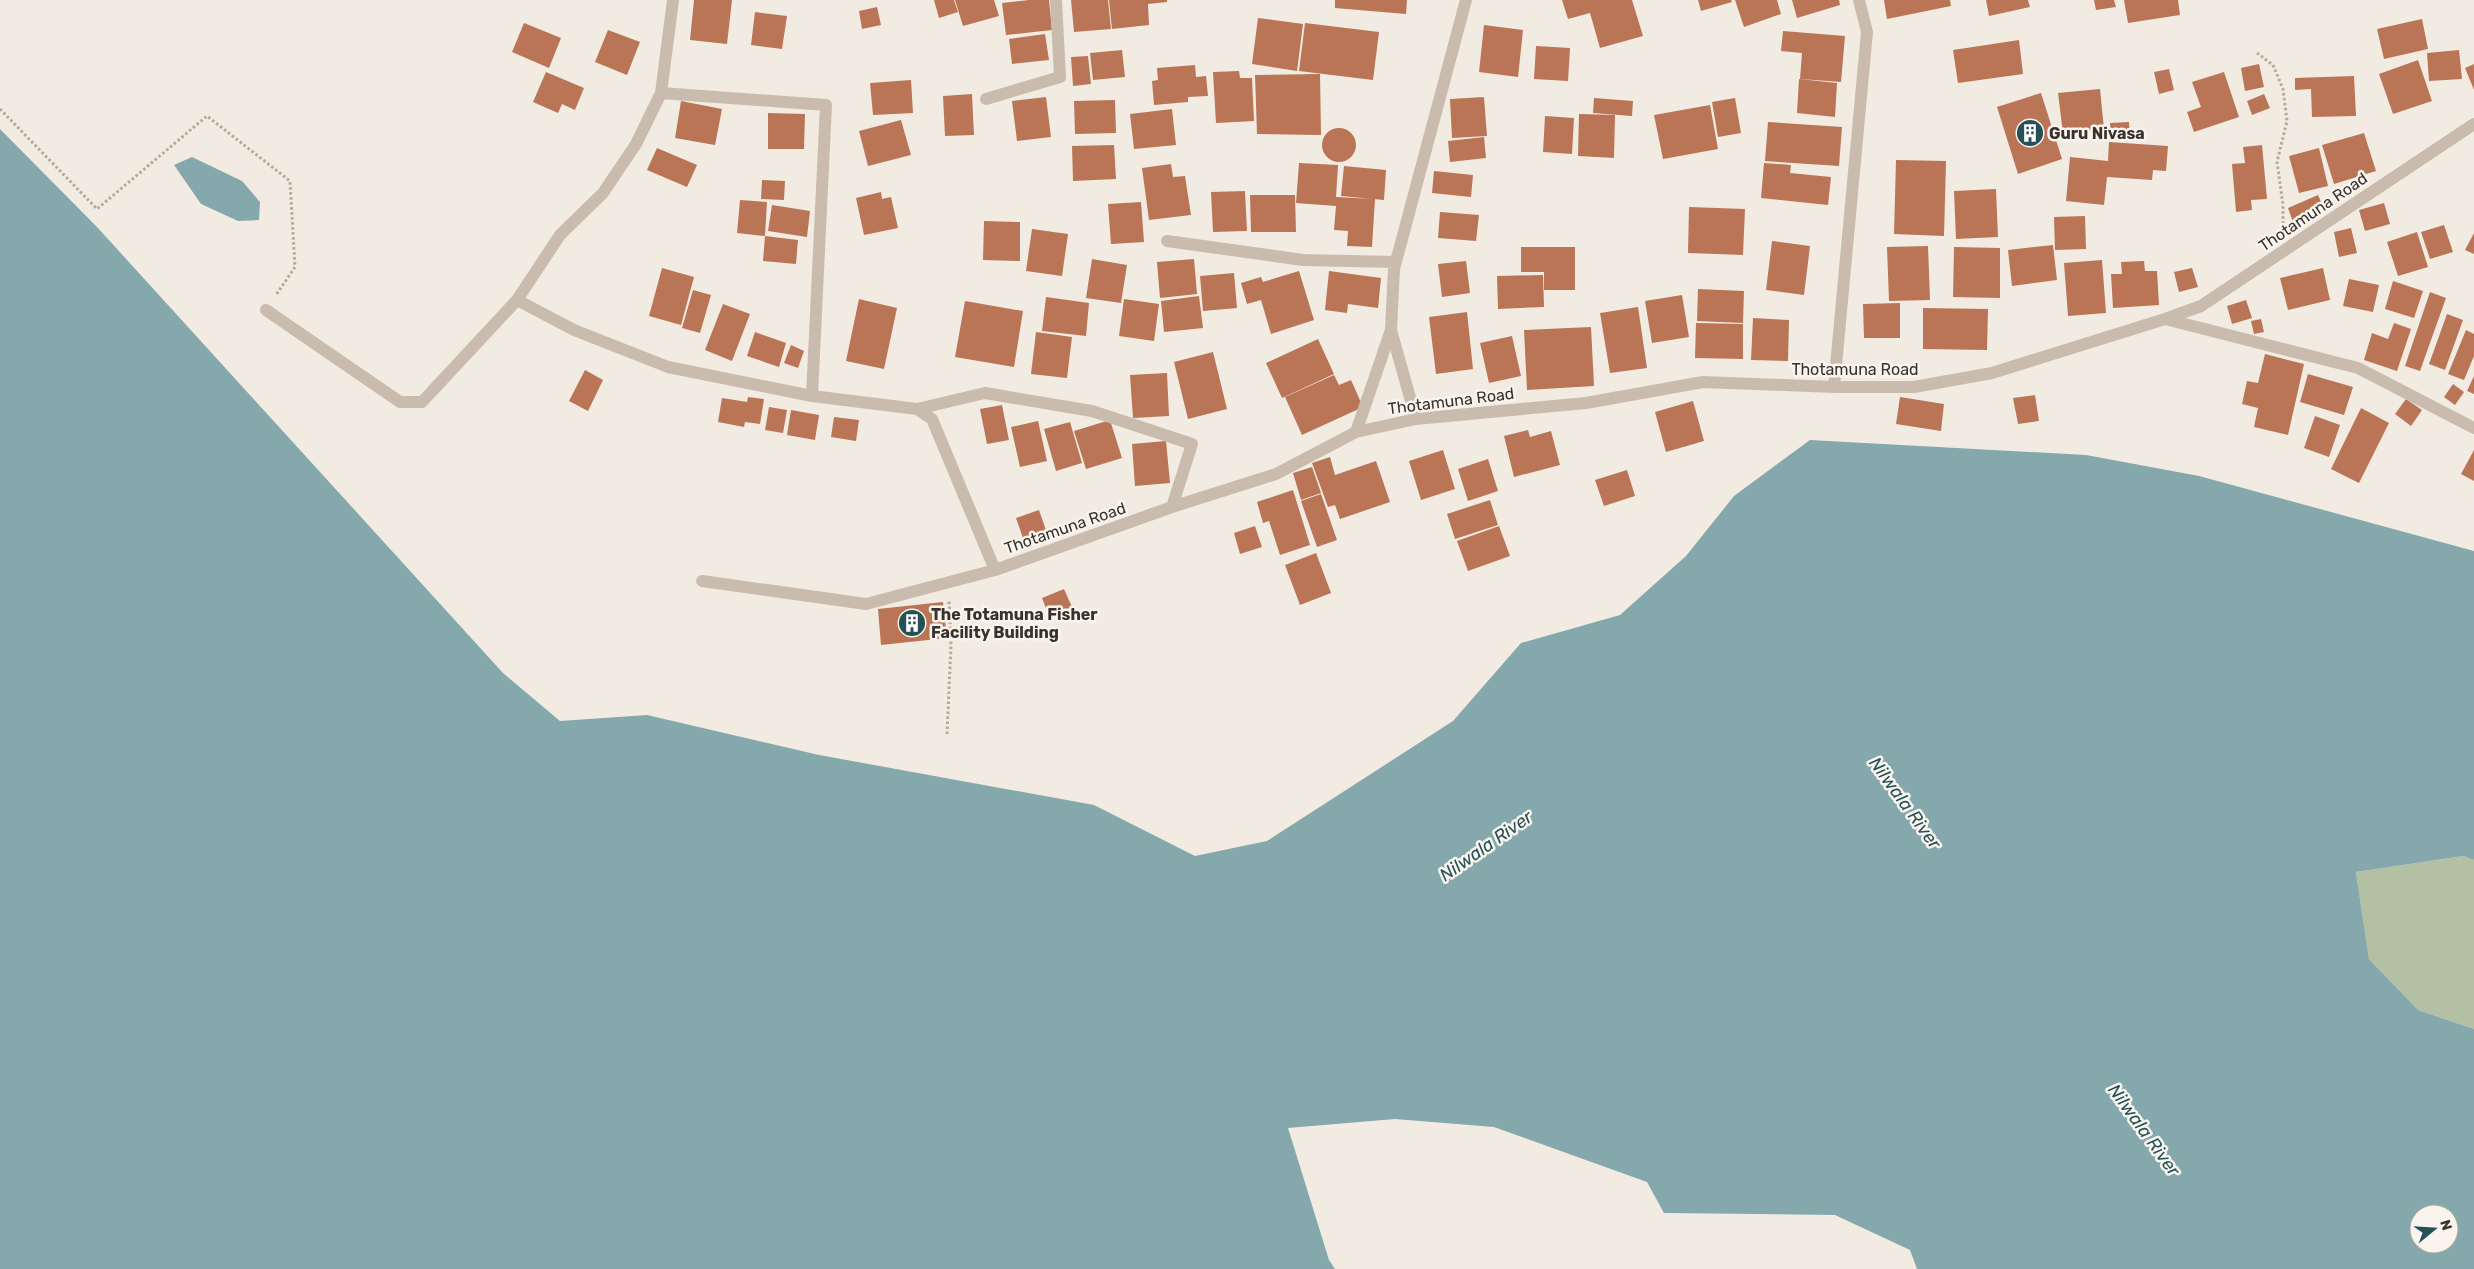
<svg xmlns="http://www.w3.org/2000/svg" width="2474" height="1269" viewBox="0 0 2474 1269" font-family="Rubik,sans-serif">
<rect width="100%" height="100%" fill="#f2ebe2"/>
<path fill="#b4c0a3" d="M 2463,856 L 2474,860 L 2474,1029 L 2418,1010 L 2369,959 L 2356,872 Z"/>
<path fill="#84a8ac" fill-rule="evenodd" d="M 0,129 L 97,227 L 503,673 L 560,721 L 647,715 L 819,755 L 1094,805 L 1195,856 L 1267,841 L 1453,721 L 1521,643 L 1620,615 L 1686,556 L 1734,496 L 1810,440 L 2086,455 L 2199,476 L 2474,551 L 2474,860 L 2463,856 L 2356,872 L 2369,959 L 2418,1010 L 2474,1029 L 2474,1269 L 1917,1269 L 1910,1250 L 1835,1215 L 1664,1213 L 1647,1182 L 1494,1127 L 1395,1119 L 1288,1128 L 1329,1260 L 1335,1269 L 0,1269 ZM 2419,1214 L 2449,1214 L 2449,1244 L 2419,1244 Z
M 192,157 L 242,181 L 260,202 L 259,220 L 238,221 L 201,204 L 174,165 Z"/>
<path fill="#ba7557" d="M 694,0 L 732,0 L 727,44 L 690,40 Z
M 934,0 L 954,0 L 958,12 L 939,18 Z
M 955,0 L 994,0 L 999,16 L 963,26 Z
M 1029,0 L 1049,0 L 1052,30 L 1006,35 L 1002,3 Z
M 1071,0 L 1108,0 L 1111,29 L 1074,32 Z
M 1109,0 L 1167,0 L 1167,2 L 1148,4 L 1149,25 L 1112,29 Z
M 1335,0 L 1407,0 L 1406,14 L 1335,8 Z
M 1562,0 L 1632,0 L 1643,36 L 1600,48 L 1590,13 L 1568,19 Z
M 1698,0 L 1731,0 L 1732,2 L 1701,11 Z
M 1735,0 L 1777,0 L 1781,14 L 1744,27 Z
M 1792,0 L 1839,0 L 1840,5 L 1797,18 Z
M 1884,0 L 1950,0 L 1951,6 L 1887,19 Z
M 1986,0 L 2028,0 L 2030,7 L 1989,16 Z
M 2094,0 L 2114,0 L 2116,7 L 2096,10 Z
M 2124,0 L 2178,0 L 2180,15 L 2128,23 Z
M 877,7 L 881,25 L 862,29 L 859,11 Z
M 755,12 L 787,16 L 782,49 L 751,45 Z
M 1258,18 L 1303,24 L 1297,71 L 1252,64 Z
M 2422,19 L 2428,49 L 2384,59 L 2377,29 Z
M 524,23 L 561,38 L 549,68 L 512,52 Z
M 1305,23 L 1379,32 L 1373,80 L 1299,71 Z
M 1484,25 L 1523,30 L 1518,77 L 1479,72 Z
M 608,30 L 640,42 L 627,75 L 595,62 Z
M 1783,31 L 1845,36 L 1841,82 L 1800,79 L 1802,53 L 1781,51 Z
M 1045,34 L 1049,60 L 1012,64 L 1009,39 Z
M 2019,40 L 2023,74 L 1958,83 L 1953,50 Z
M 1536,46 L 1570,48 L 1568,81 L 1534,79 Z
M 1122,50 L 1125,77 L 1093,80 L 1090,53 Z
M 2459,50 L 2462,79 L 2429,81 L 2427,53 Z
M 1088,56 L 1091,84 L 1073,86 L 1071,57 Z
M 2418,60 L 2432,101 L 2393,114 L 2379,74 Z
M 2259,64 L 2264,87 L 2245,91 L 2241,68 Z
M 2474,64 L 2474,90 L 2465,68 Z
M 1195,65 L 1196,77 L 1206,76 L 1208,96 L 1188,97 L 1188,102 L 1154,105 L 1152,81 L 1158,80 L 1157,68 Z
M 2169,69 L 2174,90 L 2159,94 L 2154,72 Z
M 1239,71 L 1240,78 L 1252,78 L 1254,121 L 1216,123 L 1213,72 Z
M 546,72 L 584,88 L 575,110 L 562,104 L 558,113 L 533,102 Z
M 2224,72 L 2239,117 L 2194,132 L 2187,112 L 2201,107 L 2192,82 Z
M 1320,74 L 1321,135 L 1257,134 L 1255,75 Z
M 2354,76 L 2356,116 L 2312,117 L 2311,89 L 2295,90 L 2295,78 Z
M 1799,79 L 1837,83 L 1835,117 L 1797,113 Z
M 911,80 L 913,113 L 873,115 L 870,83 Z
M 2100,89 L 2104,129 L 2063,133 L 2058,93 Z
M 2041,93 L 2062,159 L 2018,174 L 1997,107 Z
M 972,94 L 974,135 L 945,136 L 943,96 Z
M 2264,94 L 2270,108 L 2252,115 L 2247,101 Z
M 1046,97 L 1051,137 L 1017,141 L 1012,101 Z
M 1484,97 L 1487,136 L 1452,138 L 1450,99 Z
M 1594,98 L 1633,101 L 1632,116 L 1593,113 Z
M 1735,98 L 1741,133 L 1718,137 L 1712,102 Z
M 1115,100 L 1116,133 L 1075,134 L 1074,101 Z
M 681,101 L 722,109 L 715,145 L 675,138 Z
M 1710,105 L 1718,149 L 1663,159 L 1654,115 Z
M 1172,109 L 1176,145 L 1134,149 L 1130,114 Z
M 768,113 L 805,114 L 804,149 L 768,149 Z
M 1579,114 L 1615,115 L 1614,158 L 1578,156 Z
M 1545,116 L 1574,118 L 1572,154 L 1543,152 Z
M 901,120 L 911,155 L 868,166 L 859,131 Z
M 1768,122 L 1842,127 L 1839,166 L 1765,161 Z
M 2129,122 L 2130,136 L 2111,138 L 2110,123 Z
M1322 145a17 17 0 1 1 34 0a17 17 0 1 1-34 0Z
M 2364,133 L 2376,171 L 2334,184 L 2322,145 Z
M 1484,137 L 1486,158 L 1450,162 L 1448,141 Z
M 2109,142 L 2168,146 L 2166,171 L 2153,170 L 2152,180 L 2107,177 L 2104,205 L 2066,201 L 2070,157 L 2108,161 Z
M 1114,145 L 1116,179 L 1073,181 L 1072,146 Z
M 2262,145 L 2267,199 L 2251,200 L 2252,210 L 2236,212 L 2232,164 L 2245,163 L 2243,147 Z
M 657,148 L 697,165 L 687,187 L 647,170 Z
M 2319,148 L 2328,186 L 2299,193 L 2289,156 Z
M 1896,160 L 1946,161 L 1944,236 L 1894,234 Z
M 1299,163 L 1338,165 L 1336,197 L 1375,199 L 1372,247 L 1347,246 L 1348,231 L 1334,230 L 1336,206 L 1296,203 Z
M 1764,163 L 1791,165 L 1790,173 L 1831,177 L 1828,205 L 1761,198 Z
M 1171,164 L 1173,177 L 1185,176 L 1191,215 L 1149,220 L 1142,168 Z
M 1344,166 L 1386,170 L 1384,200 L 1341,196 Z
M 1434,171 L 1473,175 L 1471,197 L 1432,193 Z
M 762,180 L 785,181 L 784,200 L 761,199 Z
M 1996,189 L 1998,237 L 1956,239 L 1954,191 Z
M 1245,191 L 1247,231 L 1213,232 L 1211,192 Z
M 881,192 L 882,199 L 891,197 L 898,228 L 864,235 L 856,198 Z
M 1250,195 L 1295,195 L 1296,232 L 1251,232 Z
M 2318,195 L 2324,209 L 2293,222 L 2288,208 Z
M 740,200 L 767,202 L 765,236 L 737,233 Z
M 1141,202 L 1144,242 L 1111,244 L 1108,204 Z
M 2384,203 L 2390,224 L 2365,231 L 2359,210 Z
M 772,205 L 810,211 L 807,237 L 768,231 Z
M 1689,207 L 1745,209 L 1743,255 L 1688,253 Z
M 1440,212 L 1479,215 L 1476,241 L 1438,238 Z
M 2085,216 L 2086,249 L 2055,250 L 2054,217 Z
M 984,221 L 1020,222 L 1020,261 L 983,260 Z
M 2444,225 L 2453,252 L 2430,259 L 2421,232 Z
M 2351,228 L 2357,253 L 2339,257 L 2334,232 Z
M 1032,229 L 1068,234 L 1062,276 L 1026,271 Z
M 2417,232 L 2428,267 L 2398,276 L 2387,242 Z
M 2474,233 L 2474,254 L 2465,250 Z
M 765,236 L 798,240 L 796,264 L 763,261 Z
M 1772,241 L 1810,246 L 1804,295 L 1766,290 Z
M 2053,245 L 2057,280 L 2012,286 L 2008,250 Z
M 1928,246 L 1930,300 L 1889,301 L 1887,247 Z
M 1521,247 L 1575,247 L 1575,290 L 1544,290 L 1544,272 L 1521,272 Z
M 1954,247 L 2000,248 L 2000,298 L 1953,297 Z
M 1092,259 L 1127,265 L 1121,303 L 1086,298 Z
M 1194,259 L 1197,294 L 1160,298 L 1157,262 Z
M 2102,260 L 2106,313 L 2068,316 L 2064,263 Z
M 1466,261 L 1470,293 L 1442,297 L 1438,264 Z
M 2144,261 L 2145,271 L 2157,271 L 2159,305 L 2113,308 L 2111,274 L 2122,274 L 2121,262 Z
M 662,268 L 694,277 L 681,325 L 649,316 Z
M 2192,268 L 2198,287 L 2179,292 L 2174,272 Z
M 2323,268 L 2330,300 L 2288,310 L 2280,278 Z
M 1299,271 L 1314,320 L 1271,334 L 1261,300 L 1247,304 L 1241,283 L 1261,277 L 1263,282 Z
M 1329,271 L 1381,278 L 1378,308 L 1348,304 L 1347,313 L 1325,310 Z
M 1234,273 L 1237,308 L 1203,311 L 1200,276 Z
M 1543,275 L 1544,307 L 1498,309 L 1497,276 Z
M 2349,279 L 2379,285 L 2373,312 L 2343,306 Z
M 2393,281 L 2423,291 L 2414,318 L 2385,309 Z
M 1698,289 L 1744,291 L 1743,323 L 1697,321 Z
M 693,290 L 711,295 L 700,333 L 682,328 Z
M 2430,292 L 2446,298 L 2420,371 L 2405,366 Z
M 1682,295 L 1689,337 L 1652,343 L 1645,301 Z
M 1199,296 L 1203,328 L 1164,332 L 1161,301 Z
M 1046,297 L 1089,303 L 1086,336 L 1042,331 Z
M 859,299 L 897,308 L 884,369 L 846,361 Z
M 1124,299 L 1159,304 L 1154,341 L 1119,336 Z
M 2246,300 L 2252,318 L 2232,324 L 2227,306 Z
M 965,301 L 1023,311 L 1014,367 L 955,357 Z
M 1900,303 L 1900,338 L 1864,338 L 1863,304 Z
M 723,304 L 750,314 L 732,361 L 705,350 Z
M 1638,307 L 1647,368 L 1610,373 L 1600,313 Z
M 1923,308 L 1988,309 L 1987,350 L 1923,349 Z
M 1467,312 L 1473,369 L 1436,374 L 1429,317 Z
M 2447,314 L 2463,320 L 2445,370 L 2429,364 Z
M 1753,318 L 1789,320 L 1788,361 L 1751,360 Z
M 2261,319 L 2264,332 L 2254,334 L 2251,321 Z
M 1696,323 L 1743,324 L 1743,359 L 1695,358 Z
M 2394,323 L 2411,329 L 2397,371 L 2364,360 L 2372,333 L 2388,339 Z
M 1591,327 L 1594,386 L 1527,390 L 1524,330 Z
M 2466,330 L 2474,334 L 2474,356 L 2464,380 L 2448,374 Z
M 755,332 L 786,343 L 779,367 L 747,356 Z
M 1036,332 L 1072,337 L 1067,378 L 1031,374 Z
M 1512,336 L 1521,376 L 1489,383 L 1480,343 Z
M 1318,339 L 1334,374 L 1282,398 L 1266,363 Z
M 791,345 L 804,351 L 798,368 L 784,363 Z
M 1213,352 L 1227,409 L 1188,419 L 1174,362 Z
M 2265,354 L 2304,364 L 2288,435 L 2254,427 L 2258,408 L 2242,404 L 2247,381 L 2258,383 Z
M 585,370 L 603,380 L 588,411 L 569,401 Z
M 1167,373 L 1169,416 L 1133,418 L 1130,375 Z
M 2308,374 L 2353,387 L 2344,415 L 2300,402 Z
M 1334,375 L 1339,385 L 1351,380 L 1363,407 L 1302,435 L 1285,397 Z
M 2474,376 L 2474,394 L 2467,391 Z
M 2453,384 L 2464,392 L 2455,405 L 2444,397 Z
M 2035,395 L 2039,421 L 2018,424 L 2013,398 Z
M 748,397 L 764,399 L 760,424 L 745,422 L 744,427 L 718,422 L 722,398 L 747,402 Z
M 1900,397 L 1944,404 L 1941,431 L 1896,424 Z
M 2406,399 L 2422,410 L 2411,426 L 2395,414 Z
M 1693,401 L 1704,441 L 1666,452 L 1655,412 Z
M 1002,405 L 1009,440 L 987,444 L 980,409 Z
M 769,407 L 787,410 L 783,433 L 765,430 Z
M 2361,408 L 2389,423 L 2359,483 L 2331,469 Z
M 791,410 L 819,415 L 815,440 L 787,435 Z
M 2315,416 L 2340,425 L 2329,457 L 2304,448 Z
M 834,417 L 859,420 L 856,441 L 831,437 Z
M 1110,420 L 1122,458 L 1086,469 L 1074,431 Z
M 1038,421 L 1047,461 L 1020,467 L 1011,427 Z
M 1070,422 L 1082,463 L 1056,471 L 1044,429 Z
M 1528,430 L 1530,437 L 1551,431 L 1560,465 L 1514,477 L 1504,436 Z
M 1166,441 L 1170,483 L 1135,486 L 1132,444 Z
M 1443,450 L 1455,489 L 1421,500 L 1409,461 Z
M 2474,450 L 2474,481 L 2461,474 Z
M 1330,457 L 1335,475 L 1376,461 L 1390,502 L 1340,519 L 1335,505 L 1328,507 L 1312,463 Z
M 1488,459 L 1498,491 L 1468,501 L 1458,469 Z
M 1312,467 L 1321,493 L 1301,500 L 1293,473 Z
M 1627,470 L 1635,496 L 1604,506 L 1595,480 Z
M 1293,490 L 1310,545 L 1280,555 L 1269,521 L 1263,523 L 1257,502 Z
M 1321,494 L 1337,540 L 1317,547 L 1301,501 Z
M 1490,500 L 1498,525 L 1455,539 L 1447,514 Z
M 1039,510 L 1047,533 L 1024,541 L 1016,518 Z
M 1255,526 L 1262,547 L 1240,554 L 1234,533 Z
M 1499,526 L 1510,556 L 1468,571 L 1457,541 Z
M 1316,553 L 1331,593 L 1300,605 L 1285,565 Z
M 1064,589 L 1072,607 L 1049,616 L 1042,598 Z
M 943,602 L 947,638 L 881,645 L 878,609 Z"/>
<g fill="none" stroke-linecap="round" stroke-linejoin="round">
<path stroke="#b5a799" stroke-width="3" stroke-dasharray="2.5 2.5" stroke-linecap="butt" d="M 2257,53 L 2273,65 L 2283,89 L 2287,121 L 2277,162 L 2283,205 L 2283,230
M 0,109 L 97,209 L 207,116 L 290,181 L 295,267 L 276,295
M 947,734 L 951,645 L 949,600"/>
<path stroke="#c9bcaf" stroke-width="12" d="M 673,0 L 661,93 L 826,105 L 812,396
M 986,99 L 1060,77 L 1056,0
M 1167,241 L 1303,260 L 1396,262
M 517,300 L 560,235 L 603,193 L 636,144 L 661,93
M 266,310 L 400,402 L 422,402 L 517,300 L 574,330 L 668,367 L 812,396 L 917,409 L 932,419 L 995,570
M 2165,319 L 2358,368 L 2474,428
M 1391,330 L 1416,419
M 1834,387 L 1867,32 L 1859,0
M 917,409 L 985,393 L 1092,411 L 1192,444 L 1172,507
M 1356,432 L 1391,330 L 1394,269 L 1466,0
M 702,581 L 866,604 L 995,570 L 1172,507 L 1276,474 L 1356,432 L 1416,419 L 1586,403 L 1703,382 L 1834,387 L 1914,387 L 1992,373 L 2165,319 L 2201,306 L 2474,124"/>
</g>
<defs>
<symbol id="building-disc" viewBox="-11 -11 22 22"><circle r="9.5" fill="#255056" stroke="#f9f5ee"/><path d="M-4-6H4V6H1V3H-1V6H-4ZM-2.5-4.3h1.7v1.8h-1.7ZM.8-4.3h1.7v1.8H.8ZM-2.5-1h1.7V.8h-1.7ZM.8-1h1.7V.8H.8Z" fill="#fff"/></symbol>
</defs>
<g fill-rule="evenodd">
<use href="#building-disc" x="2014" y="117" width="32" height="32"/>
<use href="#building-disc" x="896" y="607" width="32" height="32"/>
</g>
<g text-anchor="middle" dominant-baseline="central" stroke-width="5" stroke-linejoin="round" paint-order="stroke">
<g font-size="16" font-weight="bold" fill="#39312c" stroke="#f9f5ee" text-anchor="start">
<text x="2049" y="133">Guru Nivasa</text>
<text x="931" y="614">The Totamuna Fisher<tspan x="931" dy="18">Facility Building</tspan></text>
</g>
<g font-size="16" fill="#39312c" stroke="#f9f5ee">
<text transform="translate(2313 212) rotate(-34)">Thotamuna Road</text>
<text x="1855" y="369">Thotamuna Road</text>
<text transform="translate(1451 401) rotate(-7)">Thotamuna Road</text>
<text transform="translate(1065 528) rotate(-19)">Thotamuna Road</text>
</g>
<g font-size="18" font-style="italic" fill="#255056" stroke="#f9f5ee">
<text transform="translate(1905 803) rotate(54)">Nilwala River</text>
<text transform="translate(1486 846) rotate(-35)">Nilwala River</text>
<text transform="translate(2144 1130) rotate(54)">Nilwala River</text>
</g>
</g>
<g transform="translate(2434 1229) rotate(72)"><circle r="24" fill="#f9f5ee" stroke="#aca7a0"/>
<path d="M0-4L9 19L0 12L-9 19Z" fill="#255056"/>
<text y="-8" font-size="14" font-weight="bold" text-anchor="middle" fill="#39312c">N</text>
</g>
</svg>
